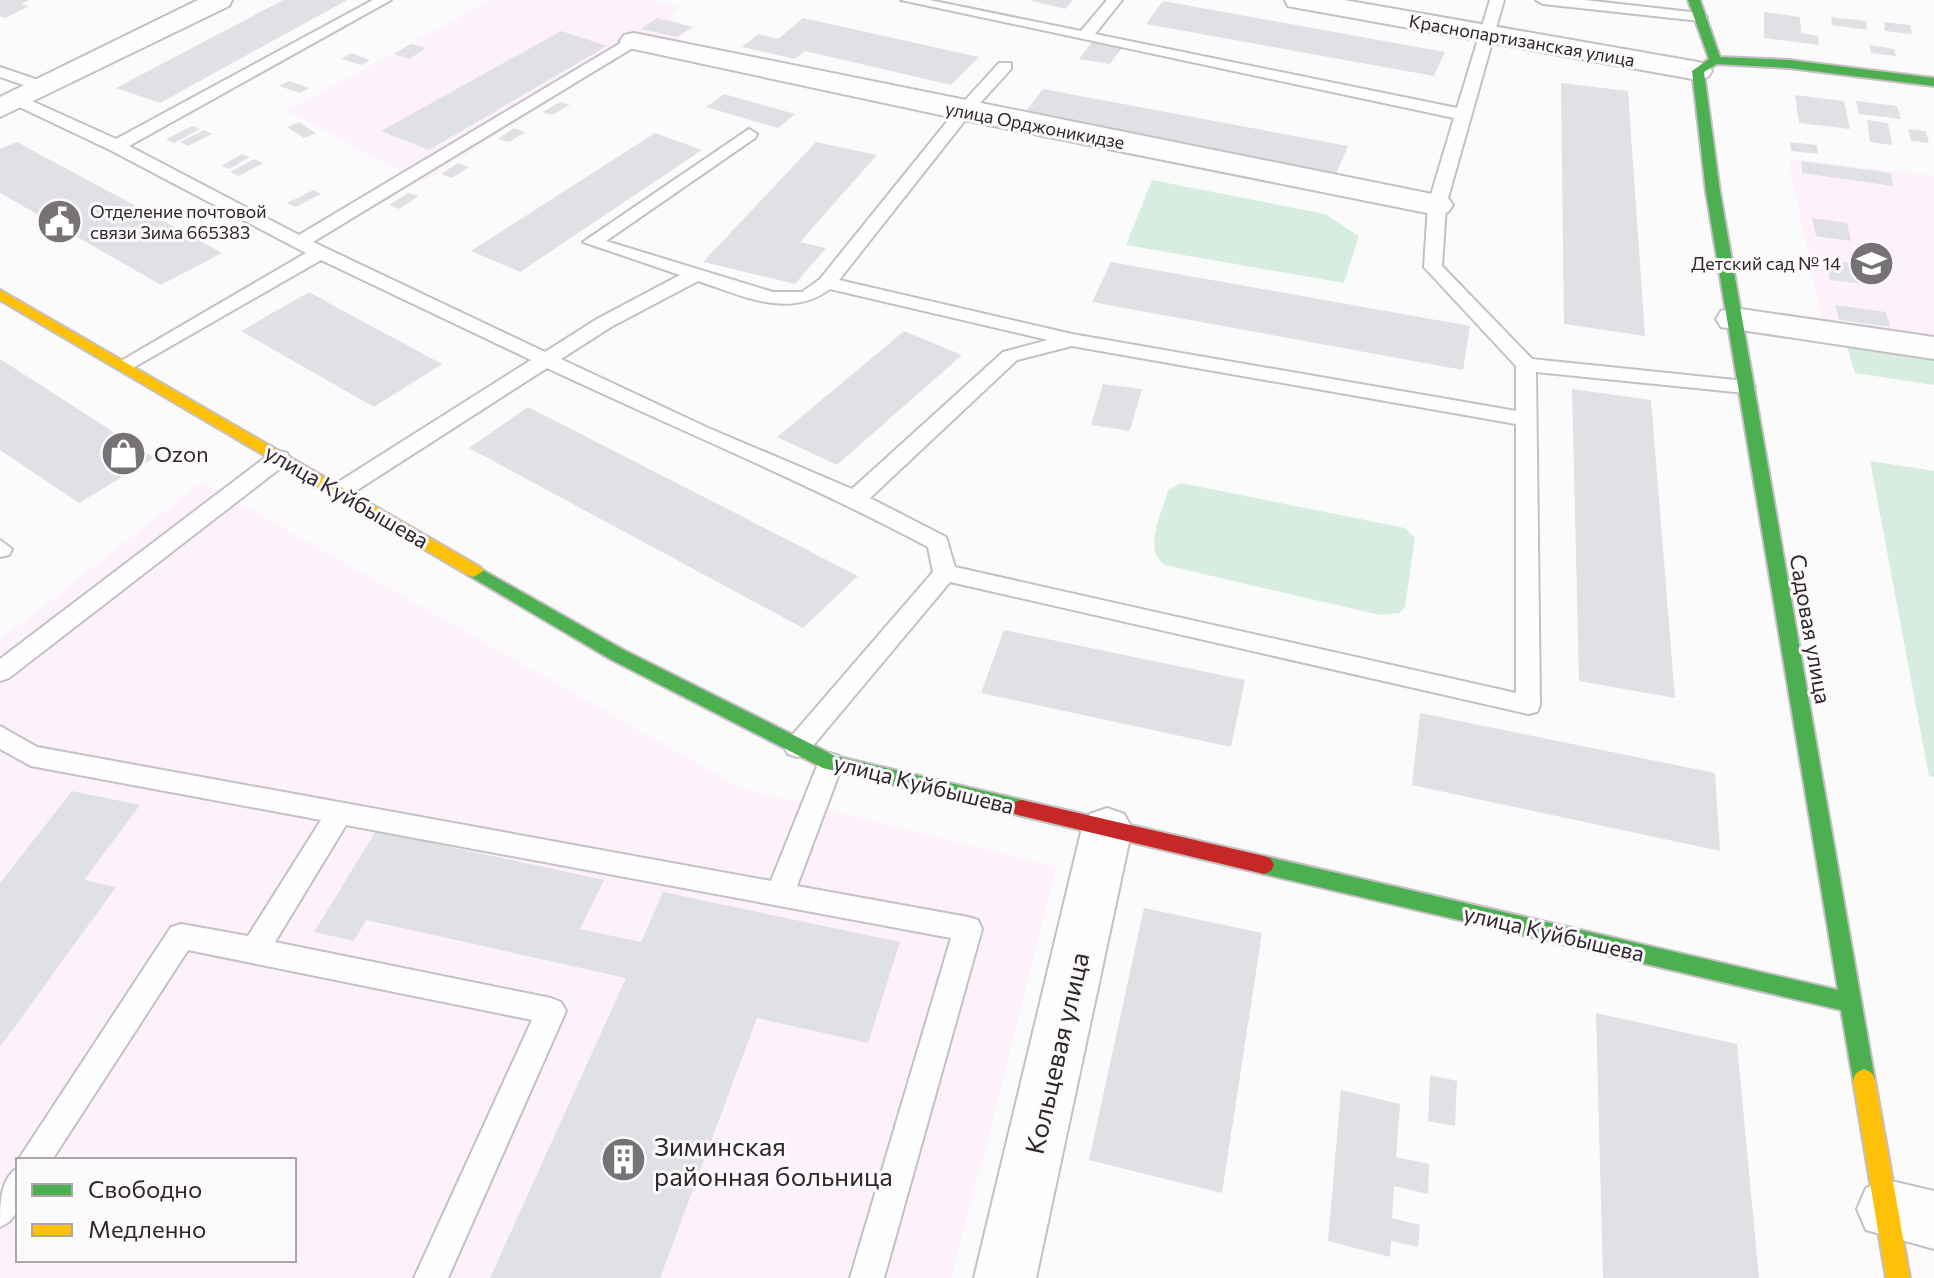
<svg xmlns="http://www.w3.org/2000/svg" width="1934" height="1278" viewBox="0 0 1934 1278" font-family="Commissioner,sans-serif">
<rect width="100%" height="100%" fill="#fcfbfc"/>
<path fill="#fdf2fb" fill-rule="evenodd" d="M 491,0 L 654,0 L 680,7 L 666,18 L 696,27 L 676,41 L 655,36 L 422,182 L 287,111 Z
M 1788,158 L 1934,176 L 1934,339 L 1822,323 Z
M 202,482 L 740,788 L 1057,867 L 952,1278 L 0,1278 L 0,640 ZM 18,1160 L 294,1160 L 294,1260 L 18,1260 Z"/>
<path fill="#d8ede1" d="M 1152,180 L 1325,214 L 1359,236 L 1344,283 L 1126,245 Z
M 1847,347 L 1934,360 L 1934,385 L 1855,373 Z
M 1870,461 L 1934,471 L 1934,777 L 1929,776 Z
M 1181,483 L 1405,528 L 1415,538 L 1405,607 L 1400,613 L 1380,615 L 1165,565 C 1142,551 1162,513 1168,490 Z"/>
<path fill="#e0e1e4" d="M 0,0 L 29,0 L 21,4 L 29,6 L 5,18 L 0,16 Z
M 283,0 L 347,0 L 160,103 L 116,88 Z
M 1029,0 L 1073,0 L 1065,9 Z
M 1163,1 L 1445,52 L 1434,76 L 1146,24 Z
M 1764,12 L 1800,17 L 1801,33 L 1818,36 L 1819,45 L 1764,38 Z
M 1831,17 L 1866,21 L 1867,30 L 1832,25 Z
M 657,18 L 692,27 L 677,37 L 641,29 Z
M 803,18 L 979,57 L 951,85 L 805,51 L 795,59 L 742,47 L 758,34 L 778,39 Z
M 1884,22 L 1910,25 L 1912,34 L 1885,31 Z
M 561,31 L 607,46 L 429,150 L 381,131 Z
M 1092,42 L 1122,48 L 1110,64 L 1079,59 Z
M 411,44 L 426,48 L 409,59 L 394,54 Z
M 1870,45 L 1894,49 L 1896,56 L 1871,53 Z
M 351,53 L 370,60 L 361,65 L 341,59 Z
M 289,81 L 309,88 L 300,93 L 279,86 Z
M 1561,83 L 1628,91 L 1645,336 L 1564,324 Z
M 1043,89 L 1348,146 L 1334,179 L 1021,118 Z
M 724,94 L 795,114 L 778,128 L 706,107 Z
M 1795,95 L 1844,101 L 1850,129 L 1799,123 Z
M 1856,101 L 1897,106 L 1901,119 L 1859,114 Z
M 560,102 L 570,105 L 552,115 L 543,112 Z
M 1867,120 L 1888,123 L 1892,145 L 1870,142 Z
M 299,122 L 316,133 L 304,138 L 287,127 Z
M 192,126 L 200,129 L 174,143 L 166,139 Z
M 514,128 L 525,132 L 509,142 L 498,139 Z
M 1908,129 L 1926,131 L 1929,143 L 1911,141 Z
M 204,130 L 212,134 L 188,146 L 180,142 Z
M 655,133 L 702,150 L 520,272 L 471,251 Z
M 17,142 L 195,238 L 222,253 L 161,285 L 0,193 L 0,149 Z
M 816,142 L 877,155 L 800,242 L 826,248 L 795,284 L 703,262 Z
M 1790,142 L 1817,145 L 1818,154 L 1791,151 Z
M 242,154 L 250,157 L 229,169 L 221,166 Z
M 254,159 L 263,163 L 239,176 L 230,172 Z
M 1801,161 L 1891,173 L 1893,186 L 1802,173 Z
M 458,163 L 469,167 L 452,178 L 441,174 Z
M 313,190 L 321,194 L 295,207 L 287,203 Z
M 408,193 L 419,196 L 399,209 L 389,205 Z
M 1812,218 L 1847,223 L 1851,241 L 1816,236 Z
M 1825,260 L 1859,264 L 1865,284 L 1830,280 Z
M 1111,262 L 1470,326 L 1463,370 L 1092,302 Z
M 309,292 L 347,313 L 442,364 L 374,407 L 241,331 Z
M 1835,305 L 1886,312 L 1890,327 L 1839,320 Z
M 904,331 L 962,355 L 837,465 L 777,437 Z
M 0,359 L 154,458 L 79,503 L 0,450 Z
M 1103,384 L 1142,389 L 1130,431 L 1091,425 Z
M 1572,389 L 1651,400 L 1675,698 L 1579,681 Z
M 528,407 L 577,432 L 858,576 L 803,628 L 469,448 Z
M 1004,630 L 1245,680 L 1231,747 L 981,693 Z
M 1420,713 L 1715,773 L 1720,851 L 1412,785 Z
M 72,791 L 140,805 L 84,880 L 116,887 L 0,1047 L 0,883 Z
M 376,831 L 604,880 L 580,929 L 641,942 L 663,892 L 900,942 L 868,1043 L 757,1018 L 660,1278 L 490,1278 L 626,978 L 366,920 L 354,941 L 314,932 Z
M 1144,908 L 1262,933 L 1222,1193 L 1089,1160 Z
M 1596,1013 L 1737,1044 L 1759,1278 L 1603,1278 Z
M 1430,1075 L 1457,1081 L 1455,1126 L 1428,1121 Z
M 1341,1090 L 1400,1104 L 1396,1157 L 1429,1164 L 1428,1194 L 1394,1186 L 1392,1218 L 1420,1225 L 1418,1247 L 1391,1241 L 1390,1257 L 1328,1241 Z"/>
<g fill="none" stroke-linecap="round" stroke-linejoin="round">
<defs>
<path id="lane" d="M 373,0 L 391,0 L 129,146 L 299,235 L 629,38 L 639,38 L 639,44 L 313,242 L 545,352 L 597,319 L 680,275 L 583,242 L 749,129 L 757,134 L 755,138 L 606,241 L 773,292 L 802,292 L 820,279 L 958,108 L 999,63 L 1011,63 L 1011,69 L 970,114 L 839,280 L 1072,334 L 1516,411 L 1516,366 L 1424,267 L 1428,205 L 1454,118 L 901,0 L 929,0 L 1081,31 L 1107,0 L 1122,0 L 1095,34 L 1457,108 L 1490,0 L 1504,0 L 1446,205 L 1442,266 L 1532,359 L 1745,381 L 1755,387 L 1745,393 L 1536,372 L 1540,705 L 1537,712 L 1528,714 L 950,582 L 806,754 L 797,757 L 788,754 L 784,747 L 788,740 L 933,572 L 928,547 C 804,481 674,428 547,368 L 348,496 L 332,496 L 329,491 L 332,486 L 531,360 L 321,260 L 131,369 L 124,371 L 114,365 L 306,253 L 110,150 L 11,103 L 11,97 L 23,97 L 116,139 ZM 698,281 C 742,295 788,320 830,289 L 1048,340 L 1003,352 L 852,489 L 706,427 L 561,359 L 611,327 ZM 1072,346 L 1516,424 L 1516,693 L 955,567 L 946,537 L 870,498 L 1017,360 Z
M 1536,0 L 1584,0 L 1700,13 L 1707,17 L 1700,21 L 1543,4 Z
M 0,67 L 50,84 L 52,87 L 44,92 L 0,77 Z
M 279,451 L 287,453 L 290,458 L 287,463 L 9,678 L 0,681 L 0,659 L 271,453 Z
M 0,540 L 12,549 L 9,555 L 0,557 Z
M 0,726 L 37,747 L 771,881 L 821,756 L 830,753 L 839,756 L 843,763 L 797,886 L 968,917 L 978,920 L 982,929 L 884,1278 L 850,1278 L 951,938 L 346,825 L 275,942 L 551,998 L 561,1002 L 566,1011 L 448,1278 L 414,1278 L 532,1020 L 188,950 L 52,1160 L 18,1160 L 171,927 L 181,924 L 248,936 L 321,820 L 31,766 L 0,749 Z
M 18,1168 C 18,1192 25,1217 0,1227 C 0,1204 0,1178 18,1168 Z"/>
<path id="street" d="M 198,0 L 232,0 L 229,6 L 0,117 L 0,97 Z
M 1285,0 L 1344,0 L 1698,62 L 1708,65 L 1712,71 L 1708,77 L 1698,80 L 1298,8 L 1288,6 Z
M 634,33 L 1437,195 L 1448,198 L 1453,205 L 1448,212 L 1437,215 L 964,120 L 624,47 L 620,41 L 624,35 Z
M 1734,308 L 1934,337 L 1934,359 L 1721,327 L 1716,319 L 1721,311 Z
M 1107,808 L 1124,814 L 1132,828 L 1036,1278 L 974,1278 L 1082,828 L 1090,814 Z
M 1887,1180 L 1934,1191 L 1934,1249 L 1866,1230 L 1857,1209 L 1866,1188 Z"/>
<path id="fast" d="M 1688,0 L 1700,0 L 1720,57 L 1789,60 L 1934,78 L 1934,86 L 1789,68 L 1717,64 L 1704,72 L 1720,192 L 1875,1080 L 1872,1087 L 1864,1091 L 1856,1087 L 1853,1080 L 1841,1010 L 1264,874 L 1257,871 L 1254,865 L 1257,859 L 1264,856 L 1838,990 L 1706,192 L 1692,71 L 1709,59 Z
M 474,565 L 622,649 L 835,756 L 1022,800 L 1029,802 L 1032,808 L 1029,814 L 1022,816 L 823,768 L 610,659 L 468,575 L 465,571 Z"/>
<path id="slow" d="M 0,290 L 480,567 L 483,571 L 474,577 L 468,575 L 0,300 Z
M 1864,1069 L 1872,1073 L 1875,1080 L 1910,1278 L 1886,1278 L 1853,1080 L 1856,1073 Z"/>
<path id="jam" d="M 1022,800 L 1264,856 L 1271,859 L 1274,865 L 1271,871 L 1264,874 L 1022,816 L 1015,814 L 1012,808 L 1015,802 Z"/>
</defs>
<use href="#lane" stroke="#c4c0c3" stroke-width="4"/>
<use href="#street" stroke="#c4c0c3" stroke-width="4"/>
<use href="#fast" stroke="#c4c0c3" stroke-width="4"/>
<use href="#slow" stroke="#c4c0c3" stroke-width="4"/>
<use href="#jam" stroke="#c4c0c3" stroke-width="4"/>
<use href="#lane" fill="#fffeff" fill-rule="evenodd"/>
<use href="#street" fill="#fffeff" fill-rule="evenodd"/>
<use href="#fast" fill="#4caf50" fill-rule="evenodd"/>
<use href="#slow" fill="#ffc107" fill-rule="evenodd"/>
<use href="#jam" fill="#c62828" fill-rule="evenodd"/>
</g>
<defs>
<symbol id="civic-disc" viewBox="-11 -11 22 22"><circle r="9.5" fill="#767275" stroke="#fdfafd"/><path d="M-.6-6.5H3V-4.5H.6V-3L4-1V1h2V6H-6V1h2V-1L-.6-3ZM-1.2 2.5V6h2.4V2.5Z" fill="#fff"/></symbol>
<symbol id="school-disc" viewBox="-11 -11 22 22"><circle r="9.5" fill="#767275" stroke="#fdfafd"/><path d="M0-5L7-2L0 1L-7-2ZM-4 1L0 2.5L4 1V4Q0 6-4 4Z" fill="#fff"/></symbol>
<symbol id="shop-disc" viewBox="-11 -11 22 22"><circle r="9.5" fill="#767275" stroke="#fdfafd"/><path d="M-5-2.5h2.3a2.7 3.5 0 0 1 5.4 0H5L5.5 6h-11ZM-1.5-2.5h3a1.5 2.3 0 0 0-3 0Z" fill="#fff"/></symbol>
<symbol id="building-disc" viewBox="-11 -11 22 22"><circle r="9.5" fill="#767275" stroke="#fdfafd"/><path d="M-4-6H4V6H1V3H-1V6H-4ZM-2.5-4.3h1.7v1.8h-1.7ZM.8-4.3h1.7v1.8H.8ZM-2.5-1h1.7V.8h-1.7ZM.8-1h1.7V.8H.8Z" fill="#fff"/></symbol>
</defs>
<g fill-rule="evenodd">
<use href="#civic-disc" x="34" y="196" width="51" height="51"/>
<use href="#school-disc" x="1846" y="238" width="51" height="51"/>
<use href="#shop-disc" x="98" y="428" width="51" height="51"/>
<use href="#building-disc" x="598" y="1134" width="51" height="51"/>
</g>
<g text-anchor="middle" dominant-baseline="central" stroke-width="6" stroke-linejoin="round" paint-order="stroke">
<g font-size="18" fill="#2e282d" stroke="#fdfafd">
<text transform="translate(1522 40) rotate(10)">Краснопартизанская улица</text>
<text transform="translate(1035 125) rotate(11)">улица Орджоникидзе</text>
</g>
<g font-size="18" fill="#2e282d" stroke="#fdfafd" text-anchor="start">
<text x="90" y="211">Отделение почтовой<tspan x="90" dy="21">связи Зима 665383</tspan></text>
<text x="1841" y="263" text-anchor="end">Детский сад № 14</text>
</g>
<g font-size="22" fill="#2e282d" stroke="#fdfafd" text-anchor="start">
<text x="154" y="453">Ozon</text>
</g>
<g font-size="22" fill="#2e282d" stroke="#fdfafd">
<text transform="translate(347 496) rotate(30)">улица Куйбышева</text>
<text transform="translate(1811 629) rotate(80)">Садовая улица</text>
<text transform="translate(924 784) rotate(14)">улица Куйбышева</text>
<text transform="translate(1554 933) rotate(13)">улица Куйбышева</text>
</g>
<g font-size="26" fill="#2e282d" stroke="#fdfafd">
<text transform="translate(1056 1053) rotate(-77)">Кольцевая улица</text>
</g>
<g font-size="26" fill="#2e282d" stroke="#fdfafd" text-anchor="start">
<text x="654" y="1145">Зиминская<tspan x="654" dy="30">районная больница</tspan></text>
</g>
</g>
<rect x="16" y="1158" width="280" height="104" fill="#fdfafd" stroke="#aaa6aa" stroke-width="2"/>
<rect x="32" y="1184" width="40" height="12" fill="#4caf50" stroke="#aaa6aa" stroke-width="2"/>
<text x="88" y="1198" font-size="24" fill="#2e282d">Свободно</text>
<rect x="32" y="1224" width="40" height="12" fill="#ffc107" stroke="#aaa6aa" stroke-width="2"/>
<text x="88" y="1238" font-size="24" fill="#2e282d">Медленно</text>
</svg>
